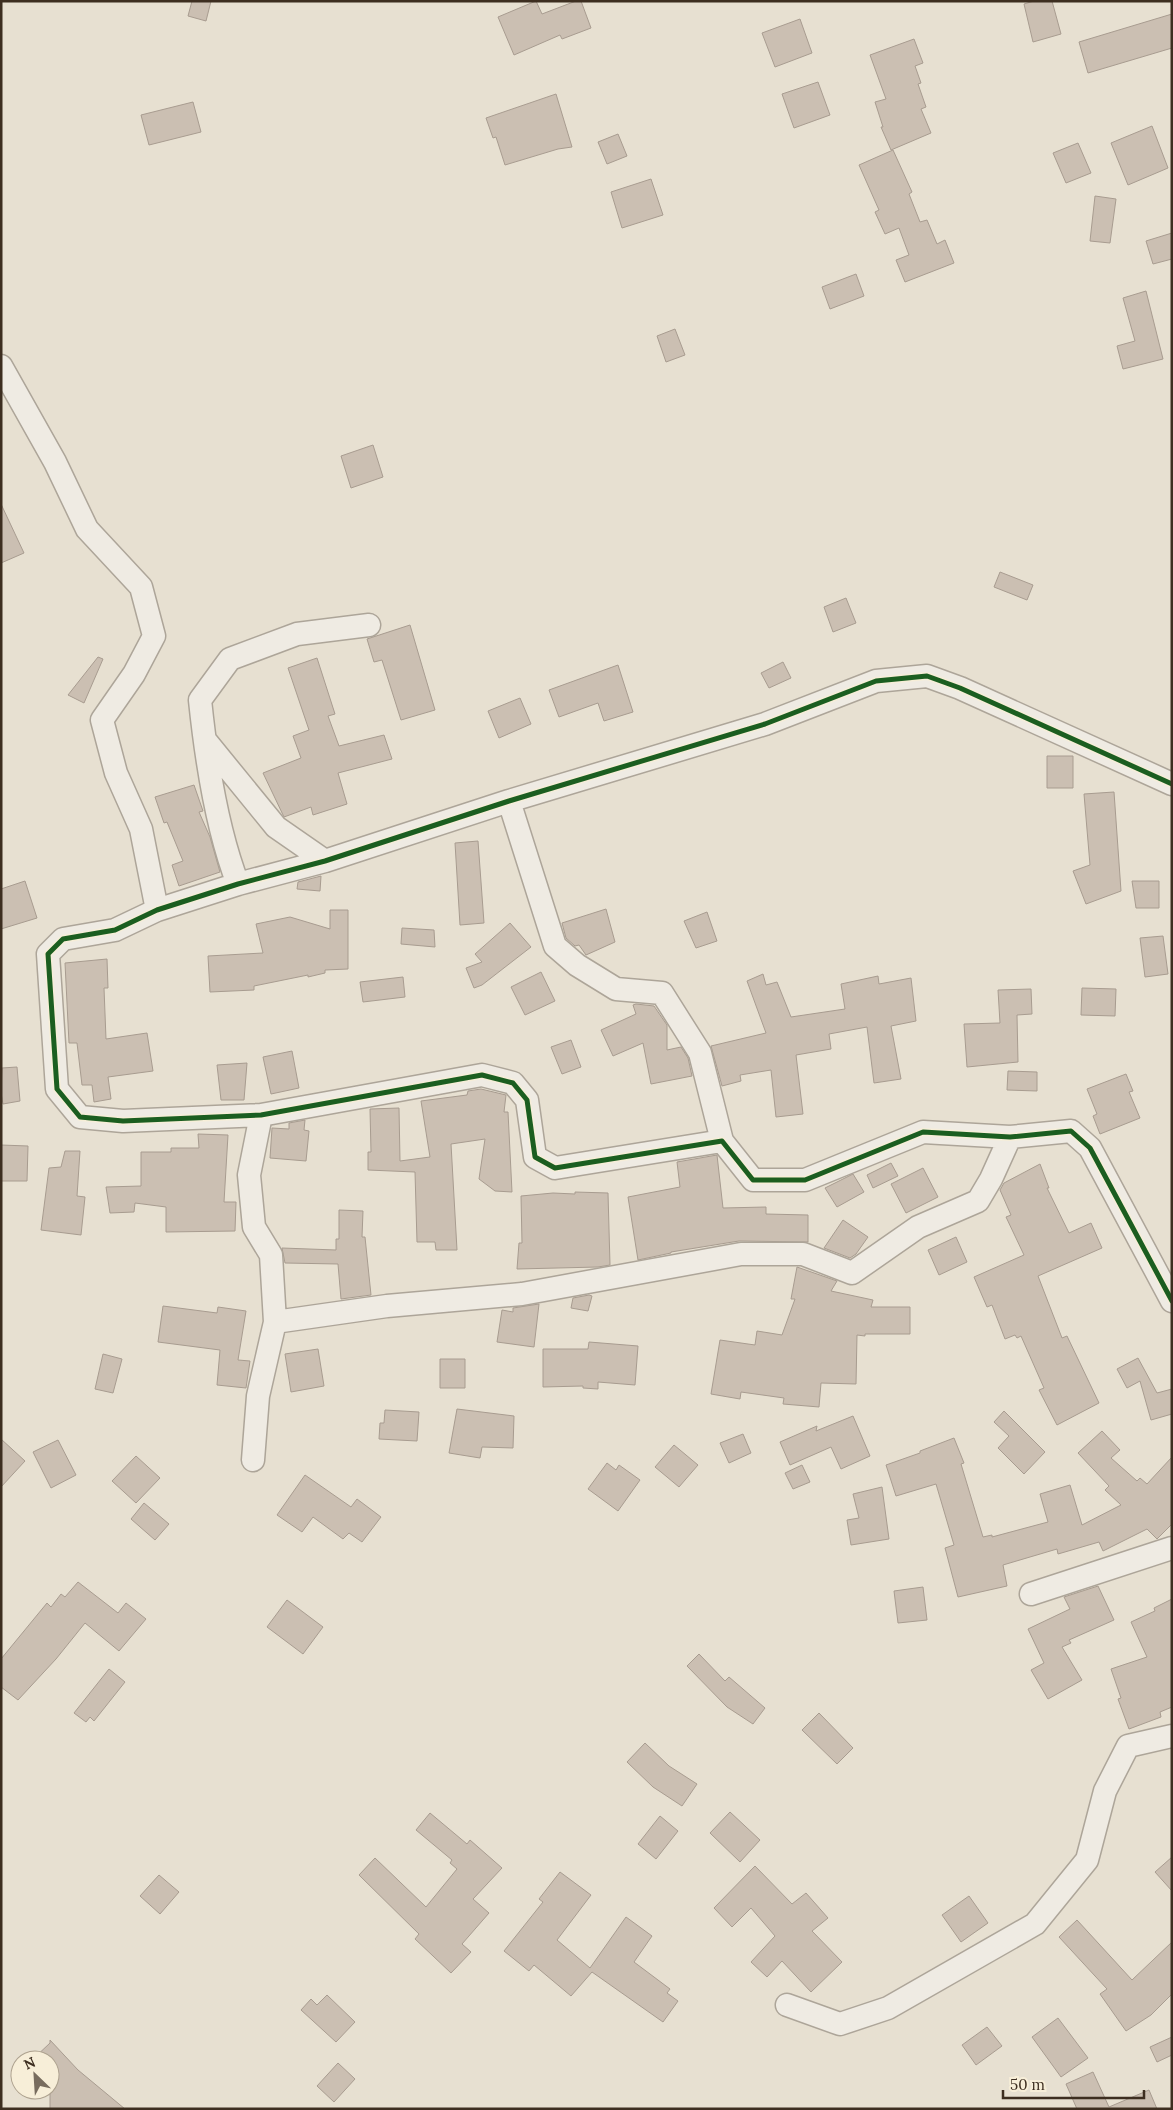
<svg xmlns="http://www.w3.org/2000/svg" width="1173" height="2110" viewBox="0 0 1173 2110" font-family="Lora,serif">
<rect width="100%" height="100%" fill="#e7e0d1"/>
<path fill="#cbbfb2" stroke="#a89c90" d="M 192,1 L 211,1 L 206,21 L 188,16 Z
M 536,1 L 542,14 L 576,1 L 581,1 L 591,28 L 562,39 L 560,35 L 514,55 L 498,17 Z
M 1034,1 L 1052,1 L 1061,34 L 1033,42 L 1024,4 Z
M 1172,14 L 1172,48 L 1088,73 L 1079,42 Z
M 800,19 L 812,53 L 775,67 L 762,33 Z
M 914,39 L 923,63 L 915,66 L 921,83 L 918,84 L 926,107 L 921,109 L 931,133 L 891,150 L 881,127 L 883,127 L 875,102 L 886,99 L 870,55 Z
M 818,82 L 830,115 L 794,128 L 782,94 Z
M 556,94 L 572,147 L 558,149 L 505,165 L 496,137 L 493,138 L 486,118 Z
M 193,102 L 201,132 L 149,145 L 141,115 Z
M 1152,126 L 1168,168 L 1128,185 L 1111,143 Z
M 618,134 L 627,156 L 607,164 L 598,142 Z
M 1078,143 L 1091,173 L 1066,183 L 1053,153 Z
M 893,150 L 912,192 L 909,194 L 920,222 L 927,220 L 937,244 L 945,240 L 954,263 L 905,282 L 896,260 L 909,255 L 899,228 L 885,234 L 875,212 L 879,210 L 859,165 Z
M 651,179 L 663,215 L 622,228 L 611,192 Z
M 1095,196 L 1116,199 L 1110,243 L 1090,241 Z
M 1172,233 L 1172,259 L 1153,264 L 1146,241 Z
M 856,274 L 864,296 L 830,309 L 822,287 Z
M 1146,291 L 1163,359 L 1123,369 L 1117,346 L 1135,341 L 1123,298 Z
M 675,329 L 685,355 L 666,362 L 657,336 Z
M 373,445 L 383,477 L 351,488 L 341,456 Z
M 1,504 L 24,553 L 1,563 Z
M 1000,572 L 1033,585 L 1027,600 L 994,587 Z
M 846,598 L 856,623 L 833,632 L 824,607 Z
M 410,625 L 435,710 L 401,720 L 382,660 L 374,662 L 367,639 Z
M 98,657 L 103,659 L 84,703 L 68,695 Z
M 317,658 L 335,714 L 328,716 L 339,746 L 384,735 L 392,759 L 338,773 L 347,804 L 313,815 L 311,807 L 284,817 L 263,773 L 301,758 L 293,736 L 309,730 L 288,668 Z
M 783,662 L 791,678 L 769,688 L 761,673 Z
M 618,665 L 633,712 L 604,721 L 598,703 L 559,717 L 549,690 Z
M 520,698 L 531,724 L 499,738 L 488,711 Z
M 1047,756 L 1073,756 L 1073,788 L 1047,788 Z
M 194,785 L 203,811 L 199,812 L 210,837 L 220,872 L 179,886 L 172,865 L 183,861 L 167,822 L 164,823 L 155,797 Z
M 1114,792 L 1121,891 L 1086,904 L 1073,871 L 1090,865 L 1084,794 Z
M 478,841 L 484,923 L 460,925 L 455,843 Z
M 321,876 L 320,891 L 297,889 L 298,882 Z
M 25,881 L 37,918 L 1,929 L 1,889 Z
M 1132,881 L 1159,881 L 1159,908 L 1136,908 Z
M 606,909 L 615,942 L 586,955 L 579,945 L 575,946 L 566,938 L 562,923 Z
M 330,910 L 348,910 L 348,969 L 325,970 L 325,973 L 308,977 L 308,975 L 254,986 L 254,990 L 210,992 L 208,956 L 263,953 L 256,924 L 290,917 L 330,929 Z
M 707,912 L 717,941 L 696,948 L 684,921 Z
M 510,923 L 531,947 L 482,985 L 474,988 L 466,968 L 482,962 L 475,954 Z
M 402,928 L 434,930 L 435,947 L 401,944 Z
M 1163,936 L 1168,974 L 1145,977 L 1140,938 Z
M 107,959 L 108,988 L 104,988 L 106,1039 L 147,1033 L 153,1071 L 108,1077 L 111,1099 L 94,1102 L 92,1085 L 82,1085 L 77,1043 L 69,1043 L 65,963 Z
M 541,972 L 555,1001 L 525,1015 L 511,987 Z
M 763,974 L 766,985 L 777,982 L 791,1017 L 845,1009 L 841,984 L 878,976 L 879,984 L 911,978 L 916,1021 L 891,1026 L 901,1079 L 874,1083 L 867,1027 L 829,1034 L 831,1049 L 796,1055 L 803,1114 L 776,1117 L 771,1070 L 740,1075 L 741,1081 L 722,1086 L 711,1046 L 766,1033 L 747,981 Z
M 403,977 L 405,997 L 363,1002 L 360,982 Z
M 1082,988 L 1116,989 L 1115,1016 L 1081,1015 Z
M 1031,989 L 1032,1014 L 1017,1015 L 1018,1062 L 967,1067 L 964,1024 L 1000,1023 L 998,990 Z
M 636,1004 L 654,1006 L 667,1025 L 667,1050 L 681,1047 L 688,1058 L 692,1076 L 651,1084 L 643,1043 L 613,1056 L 601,1030 L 636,1014 L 633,1005 Z
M 571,1040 L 581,1067 L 562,1074 L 551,1047 Z
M 292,1051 L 299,1088 L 271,1094 L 263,1057 Z
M 247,1063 L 244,1100 L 221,1100 L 217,1065 Z
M 17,1067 L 20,1101 L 3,1104 L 1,1093 L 2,1068 Z
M 1008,1071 L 1037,1072 L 1037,1091 L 1007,1090 Z
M 1126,1074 L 1133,1091 L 1129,1092 L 1140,1118 L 1100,1134 L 1093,1116 L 1097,1114 L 1087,1089 Z
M 481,1089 L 506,1095 L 504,1112 L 508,1112 L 512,1192 L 495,1191 L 479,1179 L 485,1139 L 451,1144 L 457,1250 L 436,1250 L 435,1242 L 417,1242 L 415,1172 L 368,1170 L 368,1152 L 371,1152 L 370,1109 L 399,1108 L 400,1161 L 430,1157 L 421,1101 L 467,1095 L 468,1091 Z
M 305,1120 L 304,1130 L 309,1131 L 306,1161 L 270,1158 L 272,1128 L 289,1129 L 289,1123 Z
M 198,1134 L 228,1135 L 224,1202 L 236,1202 L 235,1231 L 166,1232 L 166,1207 L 135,1203 L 134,1212 L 110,1213 L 106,1187 L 141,1186 L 141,1152 L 171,1152 L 171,1148 L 199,1148 Z
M 1,1145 L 28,1146 L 27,1181 L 1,1181 Z
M 65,1151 L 80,1151 L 77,1196 L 85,1197 L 81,1235 L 41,1230 L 49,1168 L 61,1167 Z
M 717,1155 L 723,1208 L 766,1207 L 766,1214 L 808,1215 L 808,1242 L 739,1241 L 671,1252 L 671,1253 L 638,1260 L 628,1197 L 680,1187 L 677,1162 Z
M 891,1163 L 898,1176 L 873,1188 L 867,1175 Z
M 1040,1164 L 1049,1188 L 1047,1188 L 1069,1233 L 1091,1223 L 1102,1248 L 1038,1276 L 1062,1338 L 1067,1336 L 1099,1403 L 1057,1425 L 1039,1390 L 1044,1388 L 1021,1336 L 1017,1338 L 1015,1335 L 1005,1339 L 992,1305 L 987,1307 L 974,1277 L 1024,1255 L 1006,1217 L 1011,1215 L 1000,1190 L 1004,1183 Z
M 923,1168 L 938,1197 L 906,1213 L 891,1184 Z
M 853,1174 L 864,1192 L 837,1207 L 825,1188 Z
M 575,1192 L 608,1193 L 610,1265 L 598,1267 L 517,1269 L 519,1243 L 522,1243 L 521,1196 L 553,1193 L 575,1194 Z
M 339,1210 L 363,1211 L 362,1237 L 365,1237 L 371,1295 L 341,1299 L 338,1264 L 285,1263 L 282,1248 L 336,1250 L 336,1239 L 339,1239 Z
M 843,1220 L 868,1237 L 856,1254 L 850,1258 L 824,1248 Z
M 956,1237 L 967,1262 L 939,1275 L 928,1250 Z
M 797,1267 L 837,1281 L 831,1291 L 873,1300 L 871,1307 L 910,1307 L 910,1334 L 865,1334 L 865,1336 L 857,1335 L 856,1384 L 821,1383 L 819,1407 L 783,1404 L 784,1398 L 741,1392 L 740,1399 L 711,1394 L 720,1340 L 755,1345 L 757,1331 L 782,1335 L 795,1299 L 791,1299 Z
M 589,1295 L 592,1296 L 588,1311 L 571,1308 L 573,1298 Z
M 539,1304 L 534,1347 L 497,1342 L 502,1310 L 513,1312 L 513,1308 Z
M 163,1306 L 217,1313 L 218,1307 L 246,1311 L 238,1360 L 250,1361 L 246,1388 L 217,1385 L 220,1350 L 158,1342 Z
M 589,1342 L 638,1346 L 635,1385 L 598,1382 L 598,1389 L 583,1388 L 583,1386 L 543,1387 L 543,1349 L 588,1349 Z
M 318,1349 L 324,1386 L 291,1392 L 285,1354 Z
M 103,1354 L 122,1359 L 113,1393 L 95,1389 Z
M 1138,1358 L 1157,1393 L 1172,1389 L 1172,1414 L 1151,1420 L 1140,1381 L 1127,1388 L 1117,1369 Z
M 440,1359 L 465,1359 L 465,1388 L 440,1388 Z
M 457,1409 L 514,1416 L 513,1448 L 482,1447 L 480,1458 L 449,1453 Z
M 385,1410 L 419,1412 L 417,1441 L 379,1439 L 380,1423 L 384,1423 Z
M 1004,1411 L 1045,1452 L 1024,1474 L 998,1448 L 1009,1436 L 994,1422 Z
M 853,1416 L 870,1456 L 841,1469 L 831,1447 L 790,1465 L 780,1442 L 817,1426 L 816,1431 Z
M 1102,1431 L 1120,1450 L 1111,1458 L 1137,1481 L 1140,1478 L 1147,1484 L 1172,1457 L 1172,1524 L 1157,1539 L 1147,1529 L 1103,1551 L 1099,1542 L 1058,1554 L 1057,1549 L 1003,1565 L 1007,1586 L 958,1597 L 945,1548 L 954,1545 L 936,1484 L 896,1496 L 886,1465 L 920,1453 L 920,1451 L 954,1438 L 964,1463 L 961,1464 L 983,1537 L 992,1535 L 992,1537 L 1048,1522 L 1040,1494 L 1070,1485 L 1082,1525 L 1121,1505 L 1105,1490 L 1109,1486 L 1078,1453 Z
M 743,1434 L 751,1453 L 729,1463 L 720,1443 Z
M 1,1439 L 25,1461 L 1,1487 Z
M 58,1440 L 76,1475 L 51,1488 L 33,1452 Z
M 674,1445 L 698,1465 L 679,1487 L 655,1467 Z
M 136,1456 L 160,1478 L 136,1503 L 112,1481 Z
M 607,1463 L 616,1470 L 619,1465 L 640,1480 L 618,1511 L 588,1489 Z
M 802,1465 L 810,1482 L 793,1489 L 785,1473 Z
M 305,1475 L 351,1507 L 357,1499 L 381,1517 L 362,1542 L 349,1533 L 343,1539 L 313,1517 L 302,1532 L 277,1515 Z
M 882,1487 L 889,1539 L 851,1545 L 847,1520 L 859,1518 L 853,1494 Z
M 144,1503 L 169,1524 L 155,1540 L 131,1519 Z
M 78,1582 L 118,1613 L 126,1603 L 146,1619 L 119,1651 L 85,1623 L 56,1659 L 18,1700 L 1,1687 L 1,1659 L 47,1603 L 51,1607 L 61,1594 L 65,1597 Z
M 1098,1586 L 1114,1620 L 1069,1640 L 1071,1643 L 1062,1647 L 1082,1680 L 1048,1699 L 1031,1670 L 1044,1663 L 1028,1629 L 1070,1609 L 1064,1597 Z
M 923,1587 L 927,1620 L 898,1623 L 894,1591 Z
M 1172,1599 L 1172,1707 L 1160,1712 L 1161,1717 L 1129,1729 L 1118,1699 L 1121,1698 L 1111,1669 L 1147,1657 L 1131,1622 L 1155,1611 L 1154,1608 Z
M 287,1600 L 323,1627 L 303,1654 L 267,1627 Z
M 699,1654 L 725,1681 L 729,1677 L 765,1708 L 753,1724 L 727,1707 L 687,1666 Z
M 109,1669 L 125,1682 L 94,1721 L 90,1717 L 86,1722 L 74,1713 Z
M 819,1713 L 853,1748 L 837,1764 L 802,1730 Z
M 645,1743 L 669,1766 L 697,1784 L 682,1806 L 653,1787 L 627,1762 Z
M 730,1812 L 760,1840 L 740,1862 L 710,1833 Z
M 430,1813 L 467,1844 L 470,1840 L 502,1868 L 473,1899 L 489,1913 L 462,1944 L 471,1952 L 451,1973 L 415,1939 L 419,1934 L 359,1875 L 375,1858 L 426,1907 L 457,1869 L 450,1863 L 452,1860 L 416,1830 Z
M 660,1816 L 678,1831 L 656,1859 L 638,1844 Z
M 1172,1857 L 1172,1891 L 1155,1872 Z
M 755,1866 L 792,1904 L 806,1893 L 828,1918 L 812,1931 L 842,1962 L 811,1992 L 782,1961 L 767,1977 L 751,1962 L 775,1936 L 751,1908 L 732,1927 L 714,1908 Z
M 560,1872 L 591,1895 L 557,1940 L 590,1968 L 626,1917 L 652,1936 L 634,1962 L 670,1989 L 667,1993 L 678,2001 L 663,2022 L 592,1972 L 571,1996 L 534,1965 L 529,1971 L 504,1951 L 543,1902 L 539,1899 Z
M 159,1875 L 179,1892 L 160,1914 L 140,1896 Z
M 969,1896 L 988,1923 L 961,1942 L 942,1915 Z
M 1077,1920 L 1132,1980 L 1172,1942 L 1172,1994 L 1151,2015 L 1126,2031 L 1100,1994 L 1107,1989 L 1059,1937 Z
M 327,1995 L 355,2022 L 336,2042 L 301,2010 L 311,1999 L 317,2005 Z
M 1058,2018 L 1088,2058 L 1061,2077 L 1032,2037 Z
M 987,2027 L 1002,2046 L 976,2065 L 962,2045 Z
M 1172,2037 L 1172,2055 L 1157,2062 L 1150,2047 Z
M 50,2040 L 78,2070 L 125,2109 L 50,2109 L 50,2060 L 32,2060 L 50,2043 Z
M 338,2063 L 355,2079 L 334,2102 L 317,2086 Z
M 1093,2072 L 1109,2107 L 1149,2090 L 1157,2109 L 1077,2109 L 1066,2084 Z"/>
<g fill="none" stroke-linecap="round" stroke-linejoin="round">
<defs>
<path id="street" d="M 1,366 L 55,462 L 87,529 L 141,587 L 154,636 L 134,674 L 102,720 L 116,773 L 141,829 L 157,910
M 205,740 L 276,827 L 325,861
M 1172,784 L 960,688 L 927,676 L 876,681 L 765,724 L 509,801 L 325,861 L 238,884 L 157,910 L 115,930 L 63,939 L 48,954 L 57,1089 L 80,1117 L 123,1121 L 261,1115 L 482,1075 L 513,1083 L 527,1100 L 535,1157 L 555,1168 L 722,1141 L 753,1180 L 805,1180 L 923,1132 L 1010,1137 L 1071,1131 L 1090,1148 L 1172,1301
M 509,801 L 555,946 L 577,965 L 616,989 L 662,993 L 700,1053 L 722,1141
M 238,884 C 217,830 206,758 200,700 L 230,659 L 297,634 L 369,625
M 275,1322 L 387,1306 L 522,1294 L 741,1254 L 803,1254 L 852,1273 L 918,1227 L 978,1201 L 991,1179 L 1010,1137
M 253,1460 L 258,1396 L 275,1322 L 271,1255 L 254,1227 L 249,1175 L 261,1115
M 1031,1594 L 1172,1548
M 787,2005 L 840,2024 L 888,2008 L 1035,1924 L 1087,1860 L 1105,1791 L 1128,1746 L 1172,1736"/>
</defs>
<use href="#street" stroke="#ada599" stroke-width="25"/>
<use href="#street" stroke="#efebe3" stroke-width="22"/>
<defs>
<path id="cycleway" d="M 1172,784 L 960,688 L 927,676 L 876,681 L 765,724 L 509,801 L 325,861 L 238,884 L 157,910 L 115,930 L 63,939 L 48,954 L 57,1089 L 80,1117 L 123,1121 L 261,1115 L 482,1075 L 513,1083 L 527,1100 L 535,1157 L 555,1168 L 722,1141 L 753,1180 L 805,1180 L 923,1132 L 1010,1137 L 1071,1131 L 1090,1148 L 1172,1301"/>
</defs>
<use href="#cycleway" stroke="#f7eed8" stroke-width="8"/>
<use href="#cycleway" stroke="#1b5e20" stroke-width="5"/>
</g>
<rect width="1173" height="2110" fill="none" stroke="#3d2e20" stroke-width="5"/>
<g transform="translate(35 2075) rotate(335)"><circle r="24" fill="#f7eed8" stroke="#ada18e"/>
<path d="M0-4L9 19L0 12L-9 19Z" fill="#786c5e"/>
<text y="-8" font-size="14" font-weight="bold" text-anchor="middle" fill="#3d2e20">N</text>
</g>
<path d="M1003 2090v8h141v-8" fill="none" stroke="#3d2e20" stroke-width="2.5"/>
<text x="1010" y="2090" font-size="15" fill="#3d2e20" stroke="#f7eed8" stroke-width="4" paint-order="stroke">50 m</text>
</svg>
